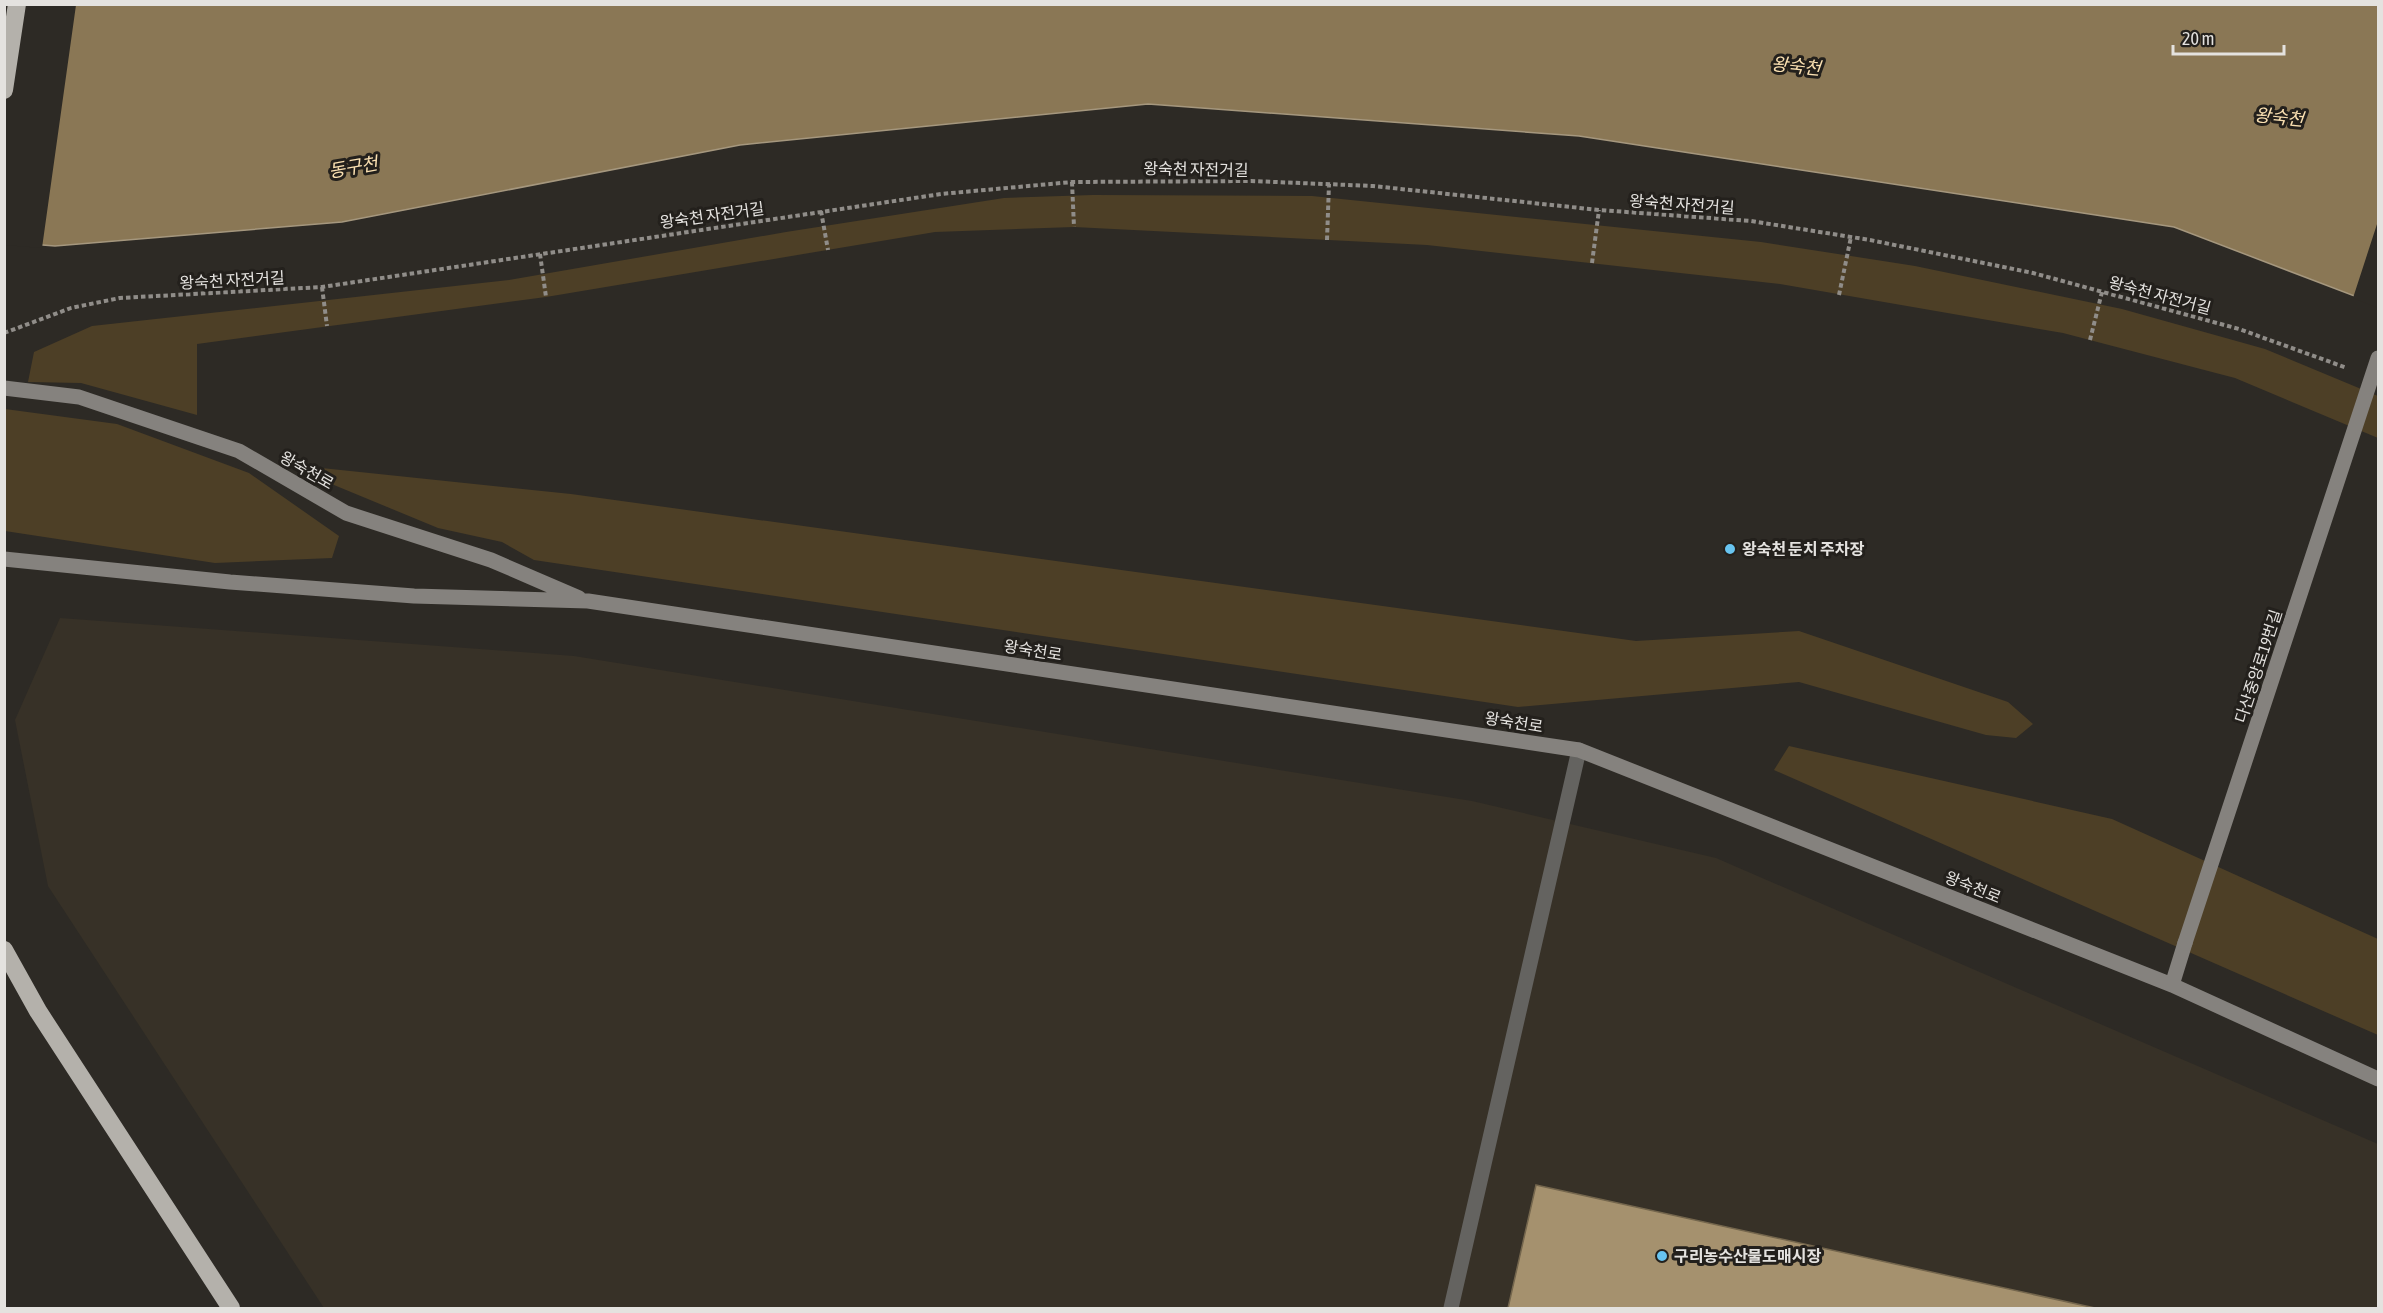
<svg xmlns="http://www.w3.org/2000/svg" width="2383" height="1313" viewBox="0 0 2383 1313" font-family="'Asap Condensed','Noto Sans KR',sans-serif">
<rect width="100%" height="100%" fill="#2d2a25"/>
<path fill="#373127" d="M 60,618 L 574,656 L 1472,801 L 1716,858 L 2378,1144 L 2378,1308 L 324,1308 L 48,886 L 15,720 Z"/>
<path fill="#4d3f26" d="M 1093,195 L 1312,196 L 1761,242 L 1915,266 L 2122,309 L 2265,349 L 2378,396 L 2378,438 L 2235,378 L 2063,333 L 1780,284 L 1427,245 L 1074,227 L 935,232 L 546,297 L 197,344 L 197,415 L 81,383 L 28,382 L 34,352 L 92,326 L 509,280 L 786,232 L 1004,198 Z
M 5,409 L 117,424 L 249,473 L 339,536 L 332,558 L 215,563 L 5,531 Z
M 312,467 L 571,494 L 1636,641 L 1799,631 L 2008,702 L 2033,724 L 2016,738 L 1986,735 L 1799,682 L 1518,707 L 534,560 L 502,542 L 438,528 L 334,485 Z
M 1789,746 L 2112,819 L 2378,939 L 2378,1035 L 1774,770 Z"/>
<path fill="#8a7755" stroke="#a5977e" stroke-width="1.5" d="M 4,5 L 2378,5 L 2378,305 L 2174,227 L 1579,136 L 1148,104 L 740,145 L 342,222 L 55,246 L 5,242 Z"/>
<path fill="#2d2a25" d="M 5,5 L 76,5 L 42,248 L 4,245 Z
M 2378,221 L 2378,308 L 2353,298 Z"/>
<path fill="#a5916e" stroke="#74664d" stroke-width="1.5" d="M 1536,1185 L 2095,1308 L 1508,1308 Z"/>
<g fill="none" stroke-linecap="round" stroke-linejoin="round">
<path stroke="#908d89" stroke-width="4" stroke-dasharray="4.5 3" stroke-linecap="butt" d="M 1072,182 L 1074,227
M 821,211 L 828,250
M 1327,240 L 1329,184
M 540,254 L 546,297
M 1592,263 L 1599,210
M 322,287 L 327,326
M 1839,295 L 1851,237
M 4,333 L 71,308 L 120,298 L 322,287 L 941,194 L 1072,182 L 1251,181 L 1373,186 L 1599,210 L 1751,221 L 1870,240 L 2033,273 L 2239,329 L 2347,368
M 2090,340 L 2102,292"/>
<path stroke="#646360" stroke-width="15" d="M 1451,1308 L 1579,750"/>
<path stroke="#85827e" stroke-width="15" d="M 4,388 L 79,397 L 239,451 L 346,513 L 491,560 L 579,598
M 4,559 L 230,582 L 414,596 L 588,601 L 1579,750 L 2172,985 L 2378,1079
M 2172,985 L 2185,943"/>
<path stroke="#b4b1ab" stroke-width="18" d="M 4,90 L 17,4
M 4,950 L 38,1011 L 231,1308"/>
<path stroke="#85827e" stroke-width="15" d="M 2185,943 L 2378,358"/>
</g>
<g fill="#68c4f0" stroke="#23201c" stroke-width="2">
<circle cx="1730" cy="549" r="6"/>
<circle cx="1662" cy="1256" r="6"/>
</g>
<g text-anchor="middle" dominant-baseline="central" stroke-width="6" stroke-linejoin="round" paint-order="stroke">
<g font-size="16" fill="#e4e2df" stroke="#23201c">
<text transform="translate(1196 169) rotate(1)">왕숙천 자전거길</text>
<text transform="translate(1682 204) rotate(4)">왕숙천 자전거길</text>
<text transform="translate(712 215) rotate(-8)">왕숙천 자전거길</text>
<text transform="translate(232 280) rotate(-3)">왕숙천 자전거길</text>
<text transform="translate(2160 295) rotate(15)">왕숙천 자전거길</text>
<text transform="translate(307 470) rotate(30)">왕숙천로</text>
<text transform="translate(1033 650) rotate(9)">왕숙천로</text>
<text transform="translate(2258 666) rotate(-72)">다산중앙로19번길</text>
<text transform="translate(1514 722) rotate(9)">왕숙천로</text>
<text transform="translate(1973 887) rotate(22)">왕숙천로</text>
</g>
<g font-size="16" font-weight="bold" fill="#e4e2df" stroke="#23201c" text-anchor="start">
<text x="1742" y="549">왕숙천 둔치 주차장</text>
<text x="1674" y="1256">구리농수산물도매시장</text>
</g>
<g font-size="18" font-style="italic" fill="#fbe1b2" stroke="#23201c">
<text transform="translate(1796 66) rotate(6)">왕숙천</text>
<text transform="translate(2279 117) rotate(6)">왕숙천</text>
<text transform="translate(353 167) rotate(-10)">동구천</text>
</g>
</g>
<rect width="2383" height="1313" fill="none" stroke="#e4e2df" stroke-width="12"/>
<path d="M2173 45v9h111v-9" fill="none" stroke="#e4e2df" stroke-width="3"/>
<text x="2182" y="45" font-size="18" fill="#e4e2df" stroke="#23201c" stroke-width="4.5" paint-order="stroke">20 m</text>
</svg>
